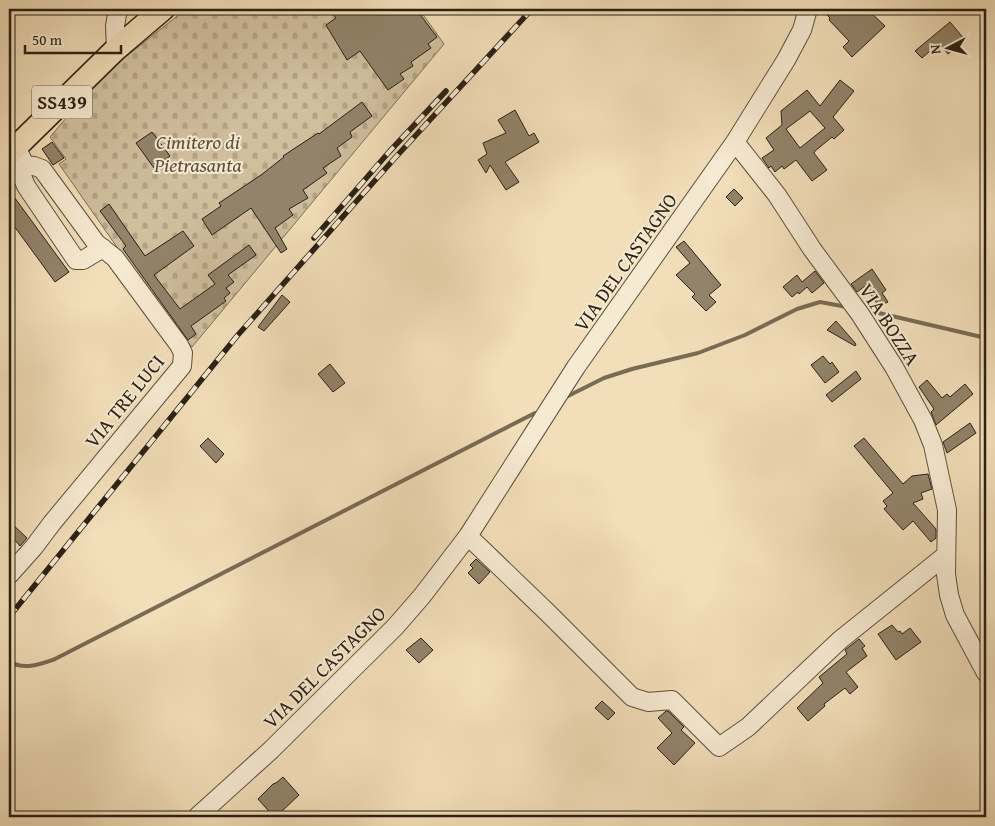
<svg xmlns="http://www.w3.org/2000/svg" width="995" height="826" viewBox="0 0 995 826" font-family="'Gentium Book Plus',serif">
<defs>
<pattern id="cemetery-stones" width="16" height="16" patternUnits="userSpaceOnUse" patternTransform="scale(1.25)"><rect width="16" height="16" fill="#d0be9d"/><path d="M2 7V4a2 2 0 0 1 4 0v3zM10 15v-3a2 2 0 0 1 4 0v3z" fill="#b3a386"/></pattern>
</defs>
<rect width="100%" height="100%" fill="#f2deb9"/>
<filter id="stains"><feTurbulence type="fractalNoise" baseFrequency=".004" numOctaves="4"/><feColorMatrix values="0 0 0 0 .2 0 0 0 0 .09 0 0 0 0 .02 0 0 0 .5 -.17"/></filter>
<radialGradient id="worn" r=".72"><stop offset=".6" stop-color="#630" stop-opacity="0"/><stop offset="1" stop-color="#630" stop-opacity=".3"/></radialGradient>
<path fill="url(#cemetery-stones)" stroke="#7d6f58" d="M 186,9 L 419,9 L 444,44 L 192,347 L 149,293 L 59,164 L 66,159 L 50,137 L 85,96 L 108,71 Z"/>
<g fill="none" stroke-linecap="round" stroke-linejoin="round">
<path stroke="#796b55" stroke-width="4" d="M 879,313 L 986,338
M 568,396 L 604,378 L 632,369 L 698,353 L 745,335 L 797,309 L 820,302 L 847,307
M 9,661 C 23,671 41,664 55,659 L 535,413"/>
</g>
<path fill="#92836a" stroke="#2a2014" fill-rule="evenodd" d="M 329,9 L 416,9 L 437,37 L 428,44 L 431,48 L 411,62 L 413,66 L 400,74 L 404,79 L 388,90 L 360,51 L 347,60 L 326,25 L 336,18 Z
M 821,9 L 852,9 L 857,15 L 864,9 L 867,9 L 885,26 L 852,57 L 843,47 L 849,41 L 829,20 L 830,18 Z
M 950,22 L 965,40 L 948,54 L 939,43 L 922,58 L 915,51 Z
M 840,80 L 854,91 L 833,117 L 844,130 L 834,139 L 832,137 L 815,151 L 814,153 L 827,170 L 812,181 L 796,160 L 784,169 L 782,166 L 775,172 L 771,166 L 769,168 L 762,158 L 774,150 L 766,138 L 782,125 L 781,111 L 807,90 L 820,106 ZM 810,111 L 825,128 L 800,148 L 786,129 Z
M 362,102 L 372,116 L 350,132 L 352,137 L 337,148 L 341,156 L 323,168 L 327,173 L 303,190 L 308,198 L 289,209 L 293,215 L 275,228 L 287,249 L 281,253 L 251,208 L 212,235 L 202,219 L 221,206 L 219,203 L 261,175 L 284,157 L 283,156 L 318,133 L 319,134 Z
M 515,110 L 529,136 L 534,133 L 539,142 L 505,162 L 519,182 L 506,190 L 490,165 L 486,173 L 478,160 L 487,154 L 483,143 L 506,133 L 498,120 Z
M 152,132 L 170,156 L 154,168 L 136,143 Z
M 52,142 L 64,158 L 53,165 L 42,149 Z
M 734,189 L 743,198 L 735,206 L 726,197 Z
M 9,190 L 69,272 L 55,282 L 9,219 Z
M 109,204 L 145,256 L 183,231 L 194,246 L 154,275 L 180,309 L 215,284 L 208,275 L 249,245 L 256,255 L 228,275 L 234,282 L 226,288 L 230,293 L 224,298 L 226,301 L 191,326 L 196,334 L 188,340 L 123,249 L 126,246 L 100,211 Z
M 684,241 L 721,285 L 709,295 L 716,302 L 706,311 L 692,297 L 695,294 L 676,275 L 690,263 L 676,247 Z
M 872,269 L 886,290 L 882,293 L 888,302 L 881,305 L 878,305 L 865,286 L 857,292 L 851,284 Z
M 815,271 L 824,283 L 812,293 L 807,287 L 799,294 L 798,292 L 792,297 L 783,287 L 797,275 L 802,282 Z
M 282,295 L 290,302 L 264,331 L 258,327 Z
M 836,321 L 856,344 L 855,346 L 827,330 Z
M 823,356 L 830,364 L 832,362 L 839,372 L 825,383 L 811,365 Z
M 330,364 L 345,383 L 333,392 L 318,374 Z
M 856,371 L 861,379 L 832,402 L 826,395 Z
M 927,380 L 942,398 L 947,394 L 950,397 L 965,384 L 973,394 L 936,425 L 931,412 L 934,409 L 919,387 Z
M 970,423 L 976,433 L 947,453 L 943,442 Z
M 208,438 L 224,454 L 216,463 L 200,446 Z
M 864,438 L 903,484 L 912,476 L 928,474 L 932,489 L 921,493 L 923,499 L 913,503 L 936,529 L 936,538 L 931,542 L 913,521 L 903,530 L 884,509 L 887,506 L 883,501 L 893,493 L 854,446 Z
M 9,521 L 27,538 L 20,546 L 9,533 Z
M 476,559 L 490,572 L 479,584 L 468,573 L 473,568 L 470,565 Z
M 892,625 L 898,632 L 900,631 L 902,634 L 910,628 L 921,642 L 896,660 L 878,634 Z
M 421,638 L 433,650 L 419,663 L 406,650 Z
M 859,639 L 865,646 L 862,648 L 867,656 L 846,672 L 858,687 L 850,694 L 845,688 L 824,704 L 825,706 L 808,721 L 797,708 L 823,683 L 819,677 L 847,654 L 845,650 Z
M 602,701 L 615,713 L 608,720 L 595,708 Z
M 666,711 L 668,711 L 684,727 L 681,730 L 695,743 L 674,765 L 657,748 L 672,733 L 658,718 Z
M 283,777 L 299,795 L 281,812 L 274,817 L 258,799 L 273,784 L 276,783 Z"/>
<g fill="none" stroke-linecap="round" stroke-linejoin="round">
<defs>
<path id="minor" d="M 116,49 L 115,26 L 118,9
M 735,142 L 777,195 L 812,249 L 860,314 L 894,367 L 923,420 L 933,445 L 947,510 L 946,574 L 949,595 L 955,615 L 986,673
M 20,155 L 25,165 L 22,176 L 26,186 L 76,260 L 83,260 L 103,248
M 468,536 L 549,614 L 632,697 L 648,702 L 672,700 L 719,747 L 748,727 L 840,640 L 946,555
M 9,575 L 34,547 L 52,523 L 182,366 L 183,353 L 179,345 L 115,258 L 96,243 L 42,169 L 34,166 L 25,165
M 197,817 L 271,750 L 395,627 L 422,596 L 468,536 L 576,367 L 735,142 L 786,60 L 802,30 L 808,9"/>
<path id="major" d="M 9,154 L 116,49 L 163,9"/>
</defs>
<use href="#minor" stroke="#5c503d" stroke-width="20"/>
<use href="#major" stroke="#2a2014" stroke-width="25"/>
<use href="#minor" stroke="#f7ead2" stroke-width="18"/>
<use href="#major" stroke="#f2deb9" stroke-width="22"/>
<defs>
<path id="rail" d="M 314,238 L 389,152 L 446,91
M 9,617 L 237,336 L 394,159 L 532,9"/>
</defs>
<use href="#rail" stroke="#2a2014" stroke-width="5.5"/>
<use href="#rail" stroke="#f7ead2" stroke-width="4" stroke-dasharray="11" stroke-linecap="butt"/>
</g>
<g text-anchor="middle" dominant-baseline="central" stroke-width="4" stroke-linejoin="round" paint-order="stroke">
<rect fill="#f7ead2" stroke="#685d4d" stroke-width="1" x="32" y="85.5" width="60" height="33" rx="4"/>
<g font-size="19" font-weight="bold" fill="#2a2014">
<text x="62" y="102">SS439</text>
</g>
<g font-size="20" font-style="italic" fill="#5c4f3d" stroke="#f7ead2">
<text x="198" y="141">Cimitero di<tspan x="198" dy="23">Pietrasanta</tspan></text>
</g>
<g font-size="20" fill="#2a2014" stroke="#f7ead2">
<text transform="translate(625 262) rotate(-55)">VIA DEL CASTAGNO</text>
<text transform="translate(890 324) rotate(57)">VIA BOZZA</text>
<text transform="translate(124 401) rotate(-51)">VIA TRE LUCI</text>
<text transform="translate(324 667) rotate(-45)">VIA DEL CASTAGNO</text>
</g>
</g>
<rect width="995" height="826" fill="none" stroke="#f2deb9" stroke-width="30"/>
<rect x="10" y="10" width="975" height="806" fill="none" stroke="#2a2014" stroke-width="2.5"/>
<rect x="15" y="15" width="965" height="796" fill="none" stroke="#2a2014"/>
<g transform="translate(948 48) rotate(264)" stroke="#f7ead2" stroke-width="4" paint-order="stroke">
<path d="M0-4L9 19L0 12L-9 19Z" fill="#2a2014"/>
<text y="-8" font-size="14" font-weight="bold" text-anchor="middle" fill="#2a2014">N</text>
</g>
<path d="M25 45v8h96v-8" fill="none" stroke="#2a2014" stroke-width="2.5"/>
<text x="32" y="45" font-size="15" fill="#2a2014" stroke="#f7ead2" stroke-width="4" paint-order="stroke">50 m</text>
<rect width="100%" height="100%" filter="url(#stains)"/>
<rect width="100%" height="100%" fill="url(#worn)"/>
</svg>
